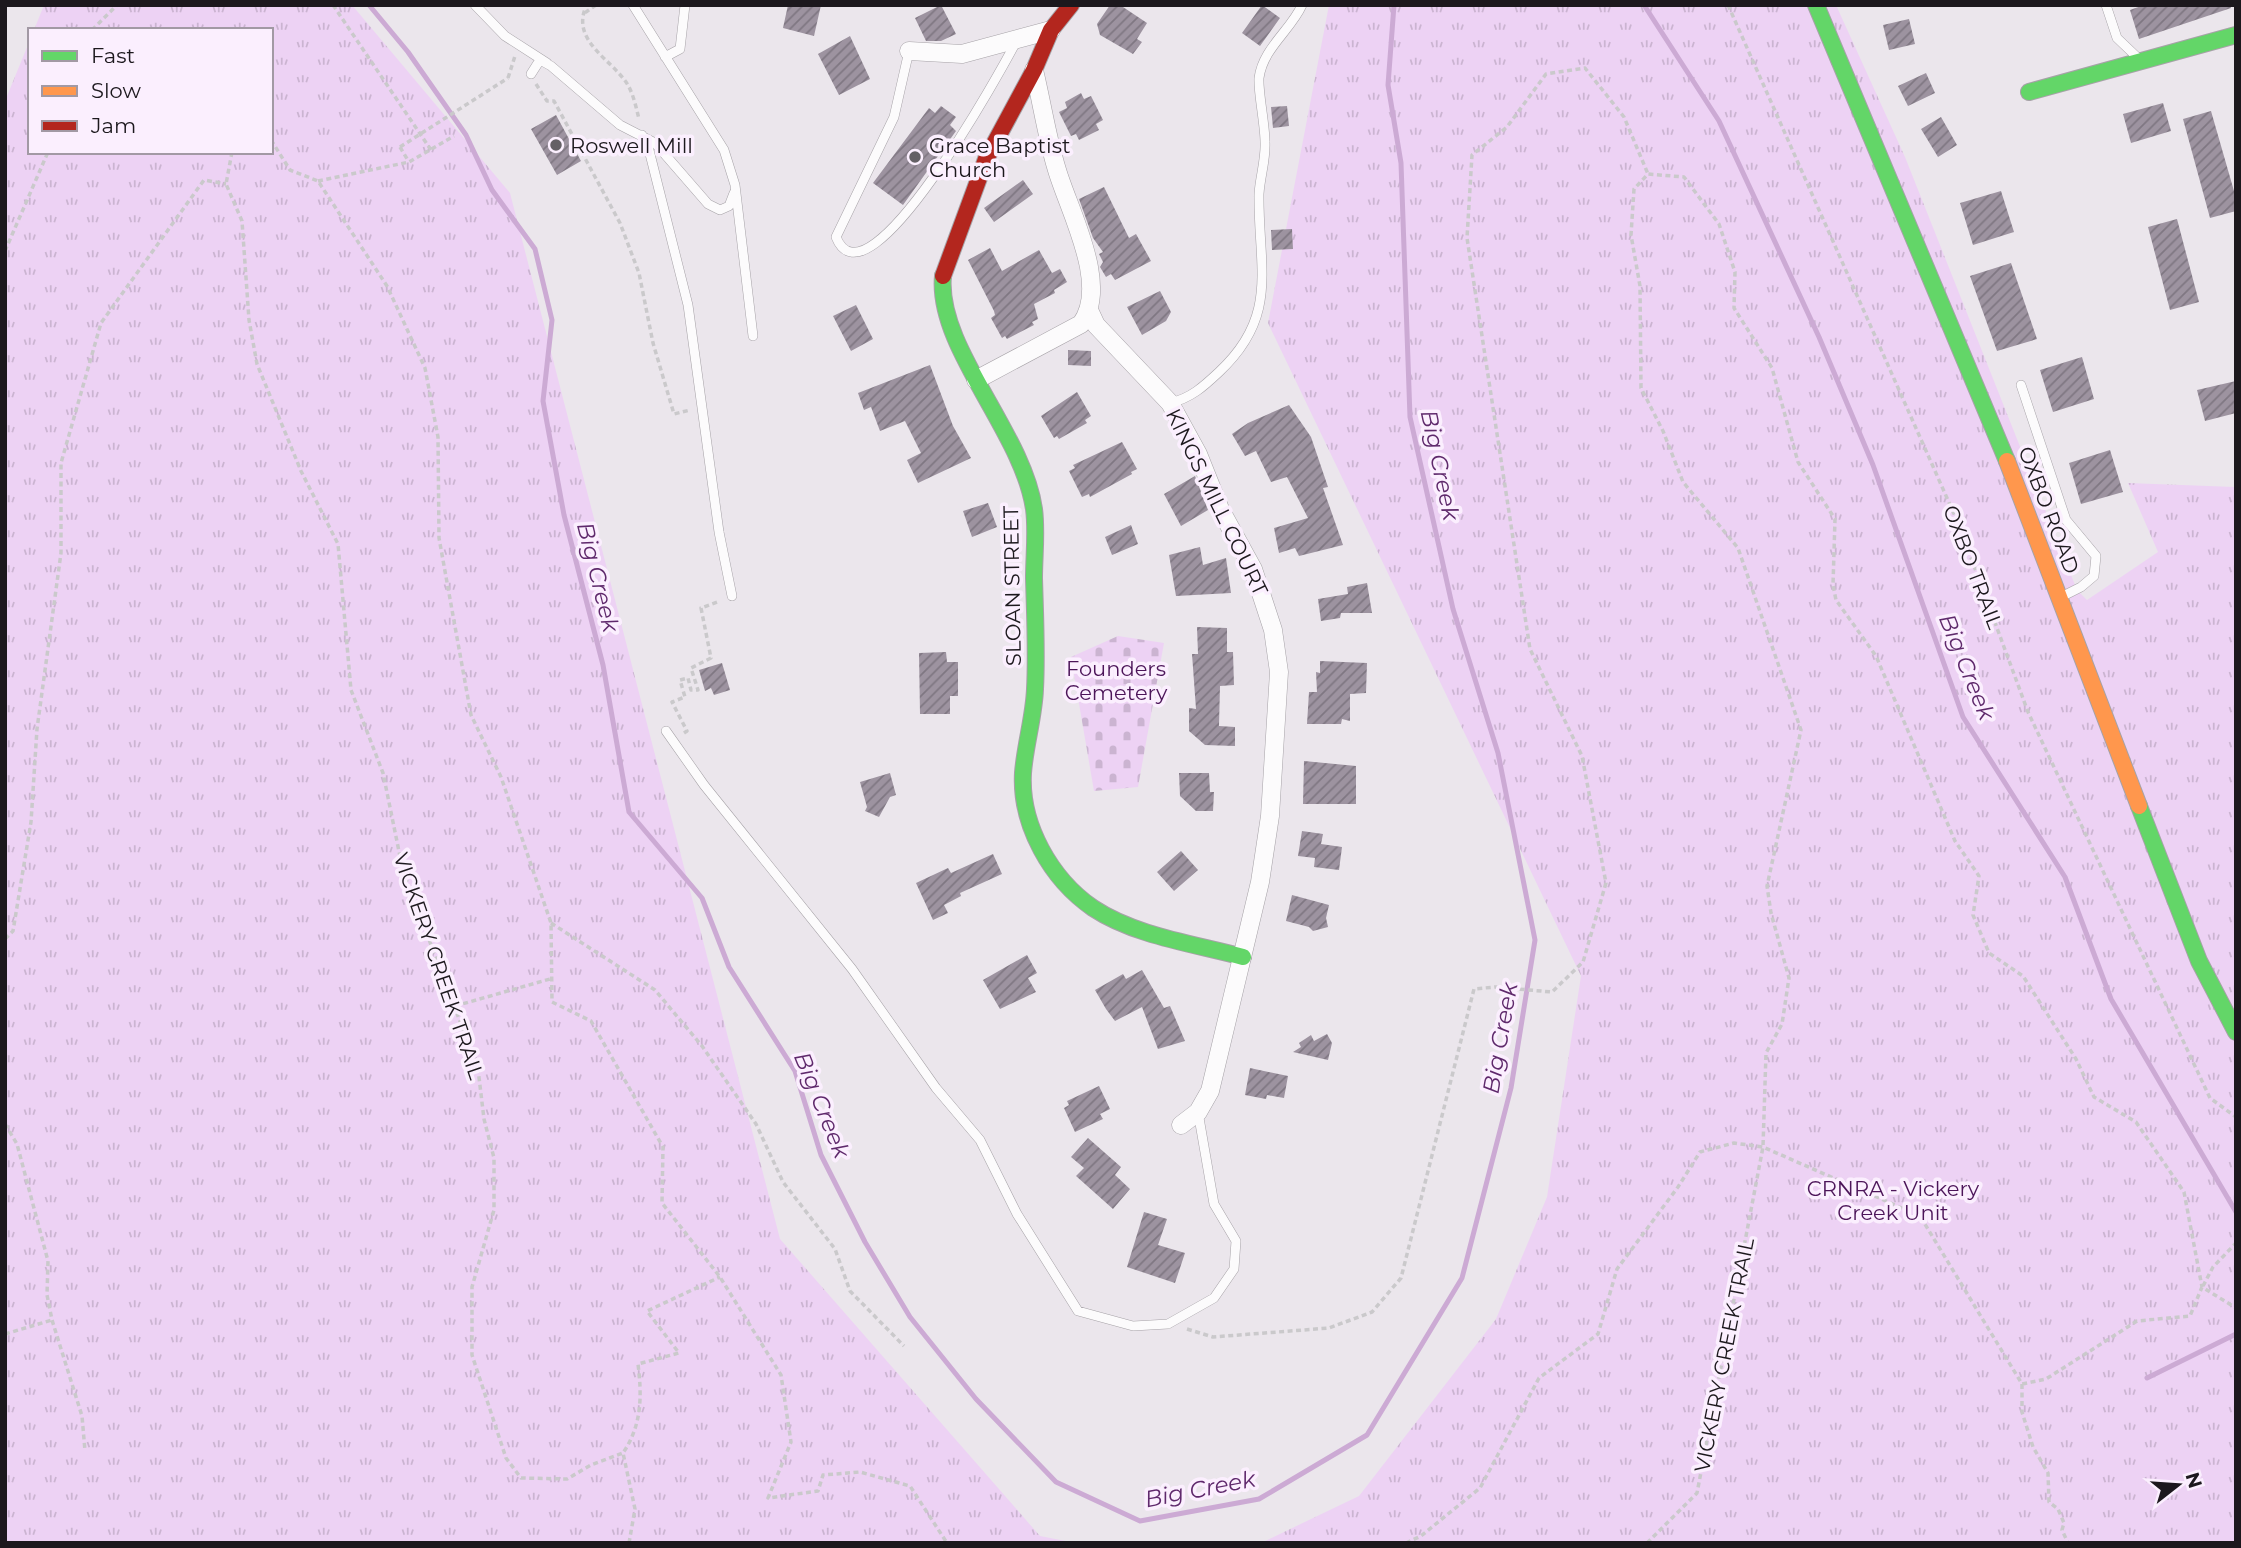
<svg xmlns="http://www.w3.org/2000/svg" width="2241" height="1548" viewBox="0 0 2241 1548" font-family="Montserrat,sans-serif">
<defs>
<pattern id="grass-tufts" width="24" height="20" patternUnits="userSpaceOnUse" patternTransform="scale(1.75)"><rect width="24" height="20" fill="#edd2f4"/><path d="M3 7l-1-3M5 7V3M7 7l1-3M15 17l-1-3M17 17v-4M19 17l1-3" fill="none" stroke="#cbb4d1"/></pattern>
<pattern id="cemetery-stones" width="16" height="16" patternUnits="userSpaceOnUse" patternTransform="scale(1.75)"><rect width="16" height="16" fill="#edd2f4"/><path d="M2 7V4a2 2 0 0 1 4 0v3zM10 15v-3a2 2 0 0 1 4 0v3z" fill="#cbb4d1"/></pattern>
<pattern id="building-hatch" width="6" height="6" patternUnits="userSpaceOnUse" patternTransform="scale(1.75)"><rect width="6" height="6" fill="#9d93a0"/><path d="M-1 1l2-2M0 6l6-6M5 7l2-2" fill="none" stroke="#7f7782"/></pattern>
</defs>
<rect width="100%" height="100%" fill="#ebe6ec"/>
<path fill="url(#grass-tufts)" d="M 44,5 L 352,5 L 510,193 L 780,1239 L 1040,1536 L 1076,1543 L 5,1543 L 5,101 L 30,40 L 30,152 L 271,152 L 271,30 L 34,30 Z
M 1329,5 L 1836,5 L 1905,157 L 2077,590 L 2087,600 L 2158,552 L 2128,483 L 2235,487 L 2236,1543 L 1261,1543 L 1359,1496 L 1496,1319 L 1547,1197 L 1581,976 L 1268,323 Z"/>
<path fill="url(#cemetery-stones)" d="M 1118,636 L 1164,643 L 1138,787 L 1094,791 L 1071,657 Z"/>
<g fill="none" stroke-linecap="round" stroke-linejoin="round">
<path stroke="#ccaad4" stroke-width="5" d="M 369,5 L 408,52 L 466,135 L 492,190 L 535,249 L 552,320 L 543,401 L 564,515 L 603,665 L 629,812 L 702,898 L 729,967 L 795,1071 L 821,1155 L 865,1242 L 910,1317 L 976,1399 L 1056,1482 L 1140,1521 L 1259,1499 L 1367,1435 L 1462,1278 L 1511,1088 L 1535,940 L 1498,753 L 1453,609 L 1410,417 L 1401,163 L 1388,85 L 1394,5
M 1644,5 L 1719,121 L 1819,337 L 1873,465 L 1963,717 L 2065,877 L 2111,999 L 2236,1212
M 2147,1378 L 2236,1334"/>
</g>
<path fill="url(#building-hatch)" d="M 788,5 L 821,5 L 814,36 L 783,28 Z
M 941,5 L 956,34 L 941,41 L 926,41 L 915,18 Z
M 1110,5 L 1120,5 L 1147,23 L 1137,39 L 1142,42 L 1133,54 L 1100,35 L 1097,24 Z
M 1262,5 L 1280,18 L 1260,46 L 1242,33 Z
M 2144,5 L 2230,5 L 2231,8 L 2139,39 L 2130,10 Z
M 1909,19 L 1915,44 L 1889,50 L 1883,25 Z
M 850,36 L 870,79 L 839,95 L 818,54 Z
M 1926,73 L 1935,93 L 1908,106 L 1898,86 Z
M 1081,93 L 1084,99 L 1091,96 L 1103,120 L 1096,124 L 1099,130 L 1079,140 L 1076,134 L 1071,136 L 1059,112 L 1067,108 L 1065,102 Z
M 2163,103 L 2171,131 L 2131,143 L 2123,114 Z
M 941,106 L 956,117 L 950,125 L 956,131 L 903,205 L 873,183 L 929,108 L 935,113 Z
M 1287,106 L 1289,126 L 1273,128 L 1271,107 Z
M 2211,111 L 2236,198 L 2236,211 L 2210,218 L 2183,119 Z
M 556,115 L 581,161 L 557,175 L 531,129 Z
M 1941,117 L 1957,145 L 1938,157 L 1921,129 Z
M 1023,180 L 1033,194 L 994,222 L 984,208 Z
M 1104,187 L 1129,238 L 1136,234 L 1151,261 L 1115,280 L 1111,274 L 1106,277 L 1100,267 L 1103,262 L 1099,254 L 1103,252 L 1093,238 L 1079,199 Z
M 2001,191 L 2014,232 L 1973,245 L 1960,203 Z
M 2177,219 L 2199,302 L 2170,310 L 2148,227 Z
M 1292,229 L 1293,249 L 1272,250 L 1271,230 Z
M 990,248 L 1002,271 L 1039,250 L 1052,273 L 1060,269 L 1067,282 L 1054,290 L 1055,293 L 1034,304 L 1038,319 L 1032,322 L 1034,325 L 1007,339 L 1005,336 L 1002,338 L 991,318 L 995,315 L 994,311 L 968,260 Z
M 2011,263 L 2037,339 L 1997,351 L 1970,276 Z
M 1160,291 L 1171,312 L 1166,321 L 1142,335 L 1127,307 Z
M 856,305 L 873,339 L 851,351 L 833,316 Z
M 1068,350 L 1091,351 L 1091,366 L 1068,365 Z
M 2082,357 L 2094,399 L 2053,412 L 2040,370 Z
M 930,365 L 953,426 L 971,458 L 918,483 L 907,460 L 921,453 L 905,421 L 880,431 L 871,407 L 864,410 L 858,393 Z
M 2236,381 L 2236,413 L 2205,421 L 2197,390 Z
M 1077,392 L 1091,416 L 1085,420 L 1087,423 L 1059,439 L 1057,436 L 1054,438 L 1041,416 Z
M 1289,405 L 1311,437 L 1328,487 L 1323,488 L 1343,545 L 1299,556 L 1295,548 L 1279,553 L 1274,528 L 1308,518 L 1287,477 L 1271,482 L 1256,451 L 1245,456 L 1232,434 L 1248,423 Z
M 1122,442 L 1137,469 L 1131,472 L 1132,474 L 1090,497 L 1089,494 L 1082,497 L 1069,471 L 1075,468 L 1073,465 Z
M 2110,450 L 2123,492 L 2081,504 L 2069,463 Z
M 1195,476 L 1208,510 L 1181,526 L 1164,494 Z
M 988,503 L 997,527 L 972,537 L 963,511 Z
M 1131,525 L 1138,544 L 1112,555 L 1105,537 Z
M 1200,547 L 1203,565 L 1226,558 L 1231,593 L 1176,596 L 1169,555 Z
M 1367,583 L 1372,613 L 1341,613 L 1340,618 L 1321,621 L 1318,599 L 1348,594 L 1347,587 Z
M 1197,627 L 1227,628 L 1227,652 L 1233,652 L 1234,685 L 1220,686 L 1219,726 L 1235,727 L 1235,746 L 1205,745 L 1189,731 L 1189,708 L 1196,709 L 1192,654 L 1198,654 Z
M 946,652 L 947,662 L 958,662 L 958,696 L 950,696 L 950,714 L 920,714 L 919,653 Z
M 1320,661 L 1367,663 L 1366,693 L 1350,694 L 1350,721 L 1342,719 L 1341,724 L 1307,724 L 1309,692 L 1317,692 L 1316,672 L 1320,673 Z
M 722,663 L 730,690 L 714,695 L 711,688 L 705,691 L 699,670 Z
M 1304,761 L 1356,766 L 1356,804 L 1303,804 Z
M 890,773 L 896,795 L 890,797 L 879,817 L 865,811 L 867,807 L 860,782 Z
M 1179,773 L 1209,773 L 1210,792 L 1214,792 L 1213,811 L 1196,811 L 1180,796 Z
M 1302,831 L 1323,834 L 1321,844 L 1342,847 L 1339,870 L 1314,867 L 1315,858 L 1298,856 Z
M 1181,851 L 1198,870 L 1174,891 L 1157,872 Z
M 993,854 L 1002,874 L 960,893 L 961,896 L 944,905 L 948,913 L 933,920 L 916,883 L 948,868 L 951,873 Z
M 1292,895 L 1329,905 L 1326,918 L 1328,927 L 1313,931 L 1309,927 L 1286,921 Z
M 1027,955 L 1037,973 L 1028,978 L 1036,992 L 1000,1009 L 983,980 Z
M 1142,970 L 1164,1008 L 1170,1006 L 1185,1041 L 1158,1049 L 1142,1007 L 1115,1021 L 1106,1009 L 1095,990 L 1123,974 L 1126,979 Z
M 1327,1034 L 1332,1043 L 1328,1060 L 1293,1052 L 1301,1047 L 1299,1043 L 1311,1035 L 1314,1041 Z
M 1250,1068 L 1288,1076 L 1284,1098 L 1267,1095 L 1266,1099 L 1245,1095 Z
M 1099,1086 L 1110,1109 L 1100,1114 L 1103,1119 L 1075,1132 L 1064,1108 L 1069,1105 L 1067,1101 Z
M 1088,1138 L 1121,1167 L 1115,1175 L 1130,1189 L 1113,1209 L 1076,1176 L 1084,1168 L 1071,1157 Z
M 1144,1212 L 1167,1219 L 1158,1245 L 1185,1253 L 1175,1283 L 1127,1267 Z"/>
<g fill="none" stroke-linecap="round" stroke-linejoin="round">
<defs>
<path id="lane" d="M 475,5 L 505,36 L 547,63
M 633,5 L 724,150 L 735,185 L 753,336
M 2106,5 L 2117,38 L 2138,58
M 909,51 L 894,117 L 836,237 C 867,316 1004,65 1017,40
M 665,57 L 680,49 L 685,5
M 531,74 L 538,63 L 542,61 L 551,66 L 620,125 L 655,143 L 708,204 L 720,210 L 729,206 L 734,193
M 642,135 L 649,150 L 688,305 L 719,532 L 732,596
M 2021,385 L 2066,520 L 2096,556 L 2094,576 L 2081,587 L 2061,597
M 1170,403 C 1191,398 1203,387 1219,372 C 1280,315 1258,267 1259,194 C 1260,177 1266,159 1265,142 C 1265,124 1258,92 1259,78 C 1263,48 1291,30 1302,5
M 666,731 L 704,785 L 852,969 L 936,1088 L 980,1140 L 1017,1214 L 1078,1311 L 1133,1326 L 1168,1324 L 1214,1298 L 1234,1269 L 1236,1241 L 1214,1204 L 1198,1112"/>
<path id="street" d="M 909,51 L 962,54 L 1051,30
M 1089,310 L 1096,325 L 1170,403 L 1198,454 L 1220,509 L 1253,569 L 1273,630 L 1279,672 L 1270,816 L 1260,882 L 1210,1091 L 1198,1112 L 1181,1125
M 976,380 L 1081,324 C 1110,285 1069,211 1057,170 C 1047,138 1042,103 1034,70"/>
<path id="fast" d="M 1816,5 L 2007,461
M 2029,92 L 2236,35
M 943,276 C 936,347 1023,432 1034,509 C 1037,531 1034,556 1034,578 C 1035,615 1037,652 1035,689 C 1034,717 1025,745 1023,773 C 1020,825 1051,879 1093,908 C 1135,936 1195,944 1243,957
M 2139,806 L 2199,961 L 2236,1032"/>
<path id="slow" d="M 2007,461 L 2139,806"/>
<path id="jam" d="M 943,276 L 986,159 L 1034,70 L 1051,30 L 1071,5"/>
</defs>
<use href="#lane" stroke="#a6a2a7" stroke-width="10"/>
<use href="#street" stroke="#a6a2a7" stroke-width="19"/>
<use href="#fast" stroke="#a6a2a7" stroke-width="18"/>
<use href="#slow" stroke="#a6a2a7" stroke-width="18"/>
<use href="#jam" stroke="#a6a2a7" stroke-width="18"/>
<path stroke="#cac9cb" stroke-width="3.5" stroke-dasharray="5 3.5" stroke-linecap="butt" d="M 333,5 L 431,150
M 596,5 L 586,12 L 585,9 C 573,41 610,59 626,82 C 633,92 636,107 639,119
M 1728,5 L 1959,525 L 2028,712 L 2210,1098 L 2236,1117
M 92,30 L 117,5
M 508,78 L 515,56
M 536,84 L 547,101 L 554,101 L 620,223 L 639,273 L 653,343 L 674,414 L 690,410
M 271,140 L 290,170 L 318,181 L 387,286 L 425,368 L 438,437 L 439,538 L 471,715 L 501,777 L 551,923 L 552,1002 L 591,1021 L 663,1147 L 662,1203 L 720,1277 L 781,1375 L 791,1442 L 768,1498 L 818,1491 L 823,1475 L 860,1472 L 910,1486 L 947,1543
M 400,147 L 409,162
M 232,152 L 226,184 L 242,221 L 249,320 L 257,364 L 301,471 L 338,544 L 351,690 L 383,773 L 403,871 L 478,1069 L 484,1119 L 494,1158 L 494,1210 L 472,1287 L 472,1355 L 506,1458 L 521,1478 L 567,1479 L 591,1465 L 623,1453
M 318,181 L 409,162 L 454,136
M 5,251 L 48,152
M 684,733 L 687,731 L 672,702 L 685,697 L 680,680 L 688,678 L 691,690 L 698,690 L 691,668 L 711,658 L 701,608 L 720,601
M 551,923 L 655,990 L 702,1046 L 756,1124 L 783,1182 L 835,1249 L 850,1291 L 904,1346
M 5,939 L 13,931 L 31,822 L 37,729 L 61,553 L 61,463 L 101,323 L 204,180 L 226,184
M 455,1006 L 550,979
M 5,1124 L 17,1144 L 48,1261 L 47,1295 L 52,1320 L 82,1416 L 85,1451
M 2203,1286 L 2213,1267 L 2236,1243
M 1187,1329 L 1213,1337 L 1329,1328 L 1372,1312 L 1401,1278 L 1474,989 L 1495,987 L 1552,992 L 1583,962 L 1606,883 L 1582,756 L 1530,649 L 1467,238 L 1472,155 L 1507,127 L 1546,74 L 1585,68 L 1624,117 L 1648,174
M 5,1334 L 52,1320
M 2022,1384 L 2022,1412 L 2033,1447 L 2048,1473 L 2049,1502 L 2058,1509 L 2064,1523 L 2062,1530 L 2068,1543
M 629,1543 L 635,1509 L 623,1453 C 642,1425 642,1396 638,1364 L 679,1353 L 647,1311 L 720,1277
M 1406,1543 L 1421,1536 L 1480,1488 L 1539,1378 L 1598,1334 L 1617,1269 L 1678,1187 L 1700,1152 L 1734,1143 L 1763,1147 L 1920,1216 L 2022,1384 L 2046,1379 L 2137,1321 L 2190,1316 L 2202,1287 L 2236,1308
M 1647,1543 L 1697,1493 L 1763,1147 L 1766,1053 L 1782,1024 L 1789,978 L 1771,913 L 1767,886 L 1801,730 L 1738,548 L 1683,482 L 1663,431 L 1641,388 L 1640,286 L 1631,235 L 1634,189 L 1648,174 L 1684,177 L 1719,224 L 1735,272 L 1734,308 L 1772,368 L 1798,462 L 1835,519 L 1833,585 L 1836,600 L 1876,656 L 1955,841 L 1979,876 L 1973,915 L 1989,953 L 2023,976 L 2076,1059 L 2094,1097 L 2136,1122 L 2184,1192 L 2202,1287"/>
<use href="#lane" stroke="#fcfbfc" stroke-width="9"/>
<use href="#street" stroke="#fcfbfc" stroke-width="18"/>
<use href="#fast" stroke="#63d668" stroke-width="16"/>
<use href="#slow" stroke="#ff974d" stroke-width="16"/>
<use href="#jam" stroke="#b3261e" stroke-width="16"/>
<path stroke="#cac9cb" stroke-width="3.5" stroke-dasharray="5 3.5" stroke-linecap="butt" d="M 400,147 L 508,78"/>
</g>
<g fill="#646065" stroke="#fbeffe" stroke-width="2.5">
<circle cx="556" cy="145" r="7"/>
<circle cx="915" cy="157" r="7"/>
</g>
<g text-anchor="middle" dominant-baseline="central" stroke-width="7" stroke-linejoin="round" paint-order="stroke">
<g font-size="21" fill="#1c181d" stroke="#fbeffe" text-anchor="start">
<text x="570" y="145">Roswell Mill</text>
<text x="929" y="145">Grace Baptist<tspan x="929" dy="24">Church</tspan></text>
</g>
<g font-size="21" fill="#1c181d" stroke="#fbeffe">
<text transform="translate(1217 502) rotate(64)">KINGS MILL COURT</text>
<text transform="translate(2049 510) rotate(69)">OXBO ROAD</text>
<text transform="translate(1973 567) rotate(69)">OXBO TRAIL</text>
<text transform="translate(1012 586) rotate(-91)">SLOAN STREET</text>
<text transform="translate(439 966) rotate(71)">VICKERY CREEK TRAIL</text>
<text transform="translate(1724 1355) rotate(-79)">VICKERY CREEK TRAIL</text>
</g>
<g font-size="21" fill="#4c1559" stroke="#fbeffe">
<text x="1116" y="668">Founders<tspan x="1116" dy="24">Cemetery</tspan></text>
<text x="1893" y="1188">CRNRA - Vickery<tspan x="1893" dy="24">Creek Unit</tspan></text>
</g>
<g font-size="23" font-style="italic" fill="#5f296c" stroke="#fbeffe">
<text transform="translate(1440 465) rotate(78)">Big Creek</text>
<text transform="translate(598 577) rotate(76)">Big Creek</text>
<text transform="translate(1967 667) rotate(68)">Big Creek</text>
<text transform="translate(1500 1038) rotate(-80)">Big Creek</text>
<text transform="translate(822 1105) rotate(68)">Big Creek</text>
<text transform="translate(1200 1489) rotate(-11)">Big Creek</text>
</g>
</g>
<rect width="2241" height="1548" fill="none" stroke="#1c181d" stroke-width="14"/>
<rect x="28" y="28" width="245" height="126" fill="#fbeffe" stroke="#a299a4" stroke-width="2"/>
<rect x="42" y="51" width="35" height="10" fill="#63d668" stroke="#a299a4" stroke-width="2"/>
<text x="91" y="63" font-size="21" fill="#1c181d">Fast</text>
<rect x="42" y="86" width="35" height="10" fill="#ff974d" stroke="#a299a4" stroke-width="2"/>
<text x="91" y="98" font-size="21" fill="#1c181d">Slow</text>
<rect x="42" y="121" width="35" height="10" fill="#b3261e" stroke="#a299a4" stroke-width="2"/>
<text x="91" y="133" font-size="21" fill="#1c181d">Jam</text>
<g transform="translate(2178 1485) rotate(73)" stroke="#fbeffe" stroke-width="5" paint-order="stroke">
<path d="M0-5L12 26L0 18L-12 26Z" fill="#1c181d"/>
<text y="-10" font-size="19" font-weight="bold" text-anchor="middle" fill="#1c181d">N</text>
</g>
</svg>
